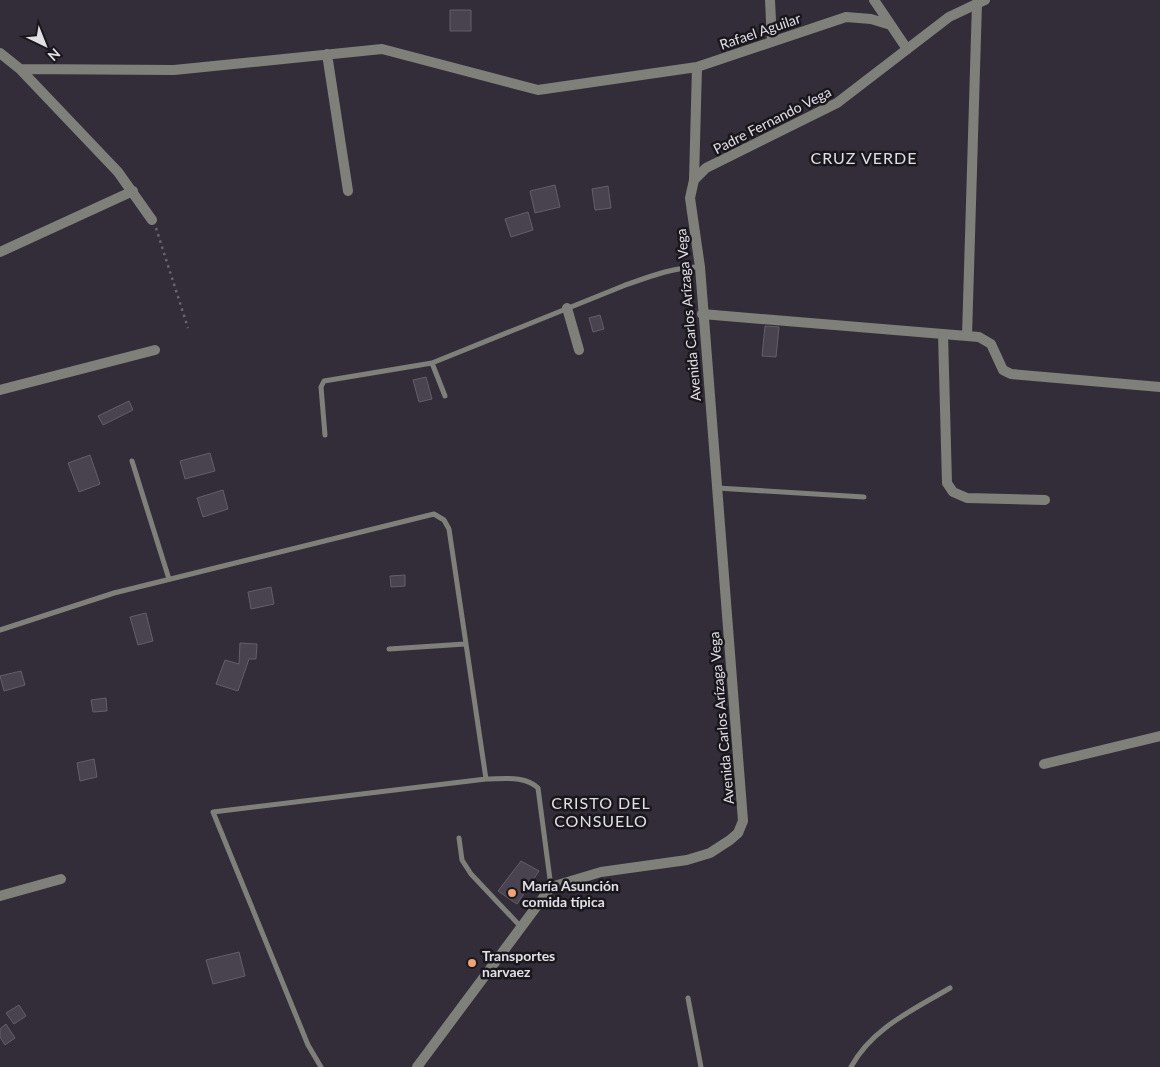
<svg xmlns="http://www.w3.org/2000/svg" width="1160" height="1067" viewBox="0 0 1160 1067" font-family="Lato,sans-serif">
<rect width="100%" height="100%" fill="#332d39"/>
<path fill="#494350" stroke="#645e6b" d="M 450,10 L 471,10 L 471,31 L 450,31 Z
M 555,185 L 560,207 L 535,213 L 530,191 Z
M 608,186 L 611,208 L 595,210 L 592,189 Z
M 528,212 L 533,230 L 511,237 L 505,219 Z
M 600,315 L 604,329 L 593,332 L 589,318 Z
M 765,326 L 779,327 L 776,357 L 762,356 Z
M 426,377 L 432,399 L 419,402 L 413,380 Z
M 129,401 L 133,410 L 103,425 L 98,416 Z
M 210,453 L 215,471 L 185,479 L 180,461 Z
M 90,455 L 100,484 L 79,492 L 68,463 Z
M 223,490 L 228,509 L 203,517 L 197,498 Z
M 405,575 L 405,586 L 391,587 L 390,576 Z
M 271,587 L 274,604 L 251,609 L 248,592 Z
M 146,613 L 153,641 L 138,645 L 130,617 Z
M 240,643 L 257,644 L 256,659 L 249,659 L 238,691 L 216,684 L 225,660 L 239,664 Z
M 21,671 L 25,685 L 4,691 L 0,676 Z
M 106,698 L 107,711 L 93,712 L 91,700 Z
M 94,759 L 97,777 L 80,781 L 77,763 Z
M 521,861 L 539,871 L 517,904 L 498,891 Z
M 239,952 L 245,976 L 213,984 L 206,960 Z
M 19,1005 L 26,1016 L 14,1024 L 6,1013 Z
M 6,1024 L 15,1038 L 5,1045 L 0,1037 L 0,1029 Z"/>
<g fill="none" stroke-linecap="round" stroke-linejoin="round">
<path stroke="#69636e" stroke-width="2.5" stroke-dasharray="2.5 4" stroke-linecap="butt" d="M 156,228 L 188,328"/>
<path stroke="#80807a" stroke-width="5" d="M 445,396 L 432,363 L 623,286 C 648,277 673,267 700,267
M 325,435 L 321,387 L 324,381 L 432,363
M 132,461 L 169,579
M 717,488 L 864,497
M 0,630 L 114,593 L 434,514 L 444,520 L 449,529 L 486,779 C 503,779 525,775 538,788 L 551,887
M 389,649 L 465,644
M 459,838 L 462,860 L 471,874 L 521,927
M 688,998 L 701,1067
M 321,1067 L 308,1045 L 213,812 L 486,779
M 851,1067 C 872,1028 913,1010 950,988"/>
<path stroke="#80807a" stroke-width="10" d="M 770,0 L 772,42
M 874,0 L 907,49
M 0,53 L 20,69 L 118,172 L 152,220
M 327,54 L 348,191
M 20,69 L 174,70 L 382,49 L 538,90 L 697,67 L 846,17 L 871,19 L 891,25
M 694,180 L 697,67
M 0,252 L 133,191
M 567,308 L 579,350
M 702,314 L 979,337 L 991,344 L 1003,370 L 1011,374 L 1160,387
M 943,334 L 947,483 L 953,492 L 967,498 L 1045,500
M 967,336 L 977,3
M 0,390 L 155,350
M 1044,764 L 1160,736
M 0,896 L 61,879"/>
<path stroke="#80807a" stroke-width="10" d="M 417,1067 L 551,887 L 601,872 L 687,860 L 710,853 L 730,840 L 738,833 L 743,821 L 700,267 L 690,198 L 694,180 L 706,168 L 837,103 L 949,17 L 985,0"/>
</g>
<g fill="#f0a378" stroke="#19171c" stroke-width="2">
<circle cx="512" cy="893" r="5"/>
<circle cx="472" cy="963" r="5"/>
</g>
<g text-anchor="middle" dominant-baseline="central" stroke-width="5" stroke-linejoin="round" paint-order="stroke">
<g font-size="14" fill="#e2dee6" stroke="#19171c">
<text transform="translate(760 31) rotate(-19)">Rafael Aguilar</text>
<text transform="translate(772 120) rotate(-27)">Padre Fernando Vega</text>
<text transform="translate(688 315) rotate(-95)">Avenida Carlos Arízaga Vega</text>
<text transform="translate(721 718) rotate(-95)">Avenida Carlos Arízaga Vega</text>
</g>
<g font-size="14" font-weight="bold" fill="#e2dee6" stroke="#19171c" text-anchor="start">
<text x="522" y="885">María Asunción<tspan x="522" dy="16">comida típica</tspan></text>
<text x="482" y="955">Transportes<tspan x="482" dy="16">narvaez</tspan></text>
</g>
<g font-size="16" letter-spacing="1" fill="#e2dee6" stroke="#19171c">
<text x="864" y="157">CRUZ VERDE</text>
<text x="601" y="802">CRISTO DEL<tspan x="601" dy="18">CONSUELO</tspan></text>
</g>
</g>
<g transform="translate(45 45) rotate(137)" stroke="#19171c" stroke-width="4" paint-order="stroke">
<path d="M0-4L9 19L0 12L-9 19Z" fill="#e2dee6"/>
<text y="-8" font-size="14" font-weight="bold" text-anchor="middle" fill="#e2dee6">N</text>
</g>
</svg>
